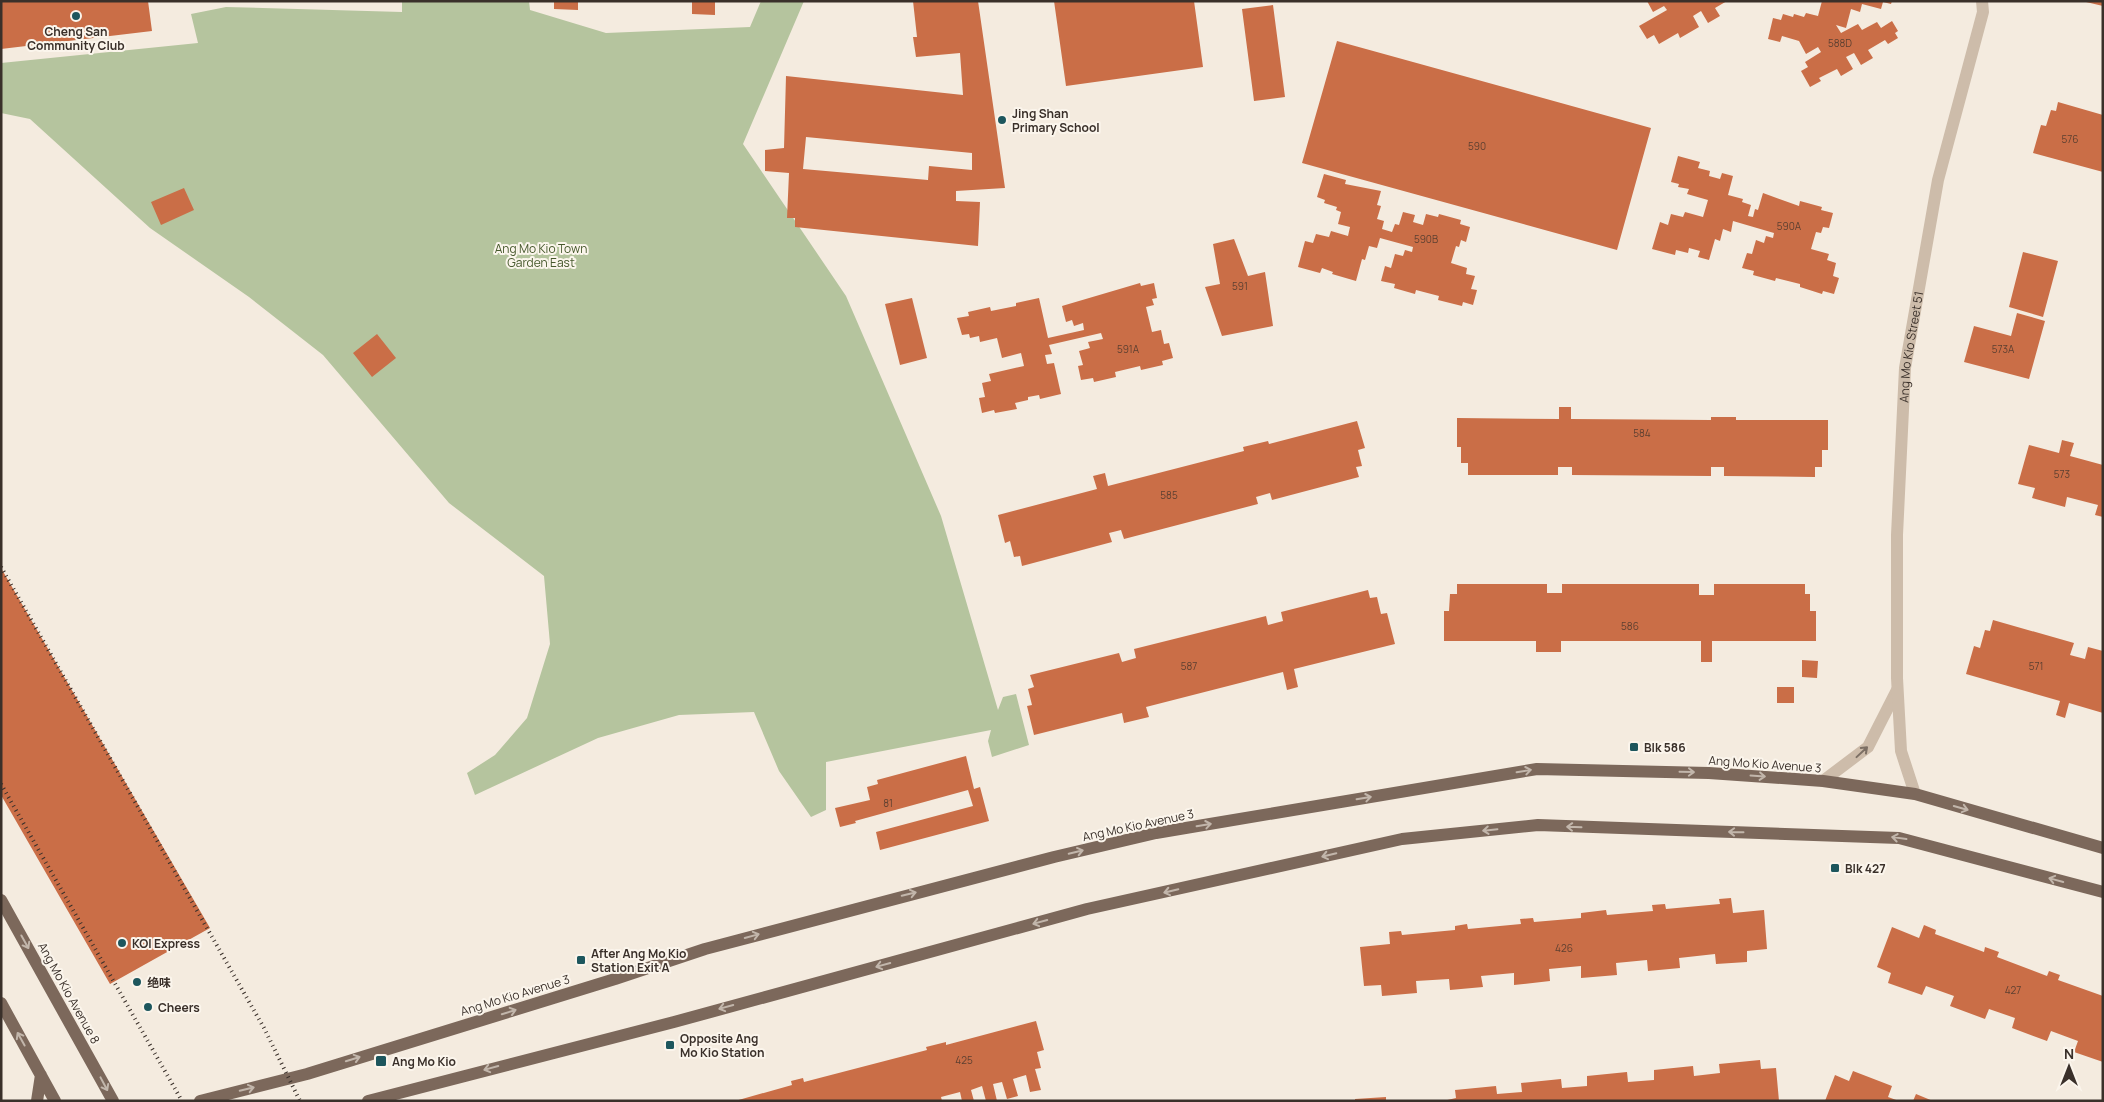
<svg xmlns="http://www.w3.org/2000/svg" width="2104" height="1102" viewBox="0 0 2104 1102" font-family="Manrope,'Noto Sans SC',sans-serif">
<rect width="100%" height="100%" fill="#f4ebdf"/>
<path fill="#b5c49e" d="M 402,1 L 529,1 L 530,10 L 606,33 L 750,27 L 761,1 L 804,1 L 743,144 L 846,296 L 941,516 L 998,710 L 1003,697 L 1016,694 L 1029,745 L 992,757 L 988,741 L 991,730 L 826,762 L 826,810 L 811,817 L 779,771 L 754,712 L 679,715 L 598,738 L 475,795 L 467,773 L 495,755 L 527,718 L 550,644 L 544,576 L 449,503 L 323,355 L 249,297 L 150,228 L 30,119 L 1,113 L 1,63 L 198,43 L 191,14 L 226,7 L 402,12 Z"/>
<path fill="#ca6e47" fill-rule="evenodd" d="M 1,1 L 148,1 L 152,31 L 1,49 Z
M 554,1 L 578,1 L 578,10 L 554,9 Z
M 692,1 L 715,1 L 715,15 L 692,14 Z
M 913,1 L 978,1 L 1005,188 L 956,191 L 956,201 L 980,202 L 978,246 L 795,227 L 795,218 L 787,218 L 789,173 L 765,171 L 765,150 L 784,148 L 786,76 L 963,95 L 960,53 L 916,57 L 913,37 L 917,37 ZM 806,137 L 972,153 L 972,170 L 929,166 L 928,180 L 803,169 Z
M 1054,1 L 1194,1 L 1203,67 L 1066,86 Z
M 1647,1 L 1727,1 L 1715,8 L 1720,16 L 1708,23 L 1701,11 L 1693,16 L 1699,27 L 1680,38 L 1678,33 L 1659,44 L 1654,35 L 1647,39 L 1639,26 L 1667,10 L 1664,6 L 1653,12 Z
M 1822,1 L 1892,1 L 1891,4 L 1883,2 L 1881,9 L 1862,4 L 1860,12 L 1851,9 L 1846,28 L 1836,25 L 1841,33 L 1858,24 L 1862,30 L 1877,22 L 1881,28 L 1892,21 L 1898,31 L 1895,33 L 1898,38 L 1888,44 L 1885,40 L 1868,50 L 1873,58 L 1861,65 L 1854,53 L 1846,57 L 1853,69 L 1841,76 L 1837,69 L 1819,78 L 1821,81 L 1810,87 L 1801,71 L 1808,67 L 1805,62 L 1821,52 L 1818,47 L 1806,54 L 1799,41 L 1782,36 L 1780,42 L 1768,39 L 1773,18 L 1781,20 L 1783,14 L 1793,17 L 1794,14 L 1804,17 L 1806,13 L 1818,16 Z
M 2086,1 L 2103,1 L 2103,6 L 2086,2 Z
M 1273,5 L 1285,97 L 1254,101 L 1242,9 Z
M 1337,41 L 1651,128 L 1617,250 L 1302,163 Z
M 2058,102 L 2103,115 L 2103,172 L 2033,153 L 2041,125 L 2046,126 L 2051,110 L 2056,111 Z
M 1678,156 L 1700,162 L 1698,168 L 1710,171 L 1709,176 L 1720,179 L 1722,173 L 1733,176 L 1728,195 L 1743,199 L 1742,202 L 1751,205 L 1748,216 L 1753,217 L 1755,209 L 1758,210 L 1763,193 L 1799,206 L 1800,201 L 1822,207 L 1821,210 L 1833,213 L 1829,228 L 1823,227 L 1821,233 L 1816,232 L 1811,249 L 1829,254 L 1827,260 L 1836,263 L 1833,276 L 1839,278 L 1834,294 L 1823,291 L 1822,294 L 1800,287 L 1800,284 L 1776,278 L 1775,281 L 1753,275 L 1754,271 L 1742,268 L 1747,253 L 1752,254 L 1756,240 L 1764,243 L 1766,236 L 1773,238 L 1774,233 L 1733,221 L 1731,232 L 1723,229 L 1720,241 L 1715,239 L 1709,260 L 1698,257 L 1700,251 L 1689,248 L 1688,253 L 1676,250 L 1675,255 L 1652,249 L 1660,222 L 1668,225 L 1671,214 L 1683,217 L 1685,212 L 1703,217 L 1708,200 L 1687,194 L 1689,189 L 1678,187 L 1679,184 L 1671,182 Z
M 1324,174 L 1346,180 L 1345,184 L 1381,191 L 1377,205 L 1381,206 L 1377,219 L 1384,221 L 1382,229 L 1392,232 L 1395,224 L 1399,225 L 1403,212 L 1415,215 L 1413,222 L 1423,225 L 1426,214 L 1438,217 L 1439,214 L 1461,220 L 1460,224 L 1470,227 L 1466,242 L 1461,240 L 1459,247 L 1456,246 L 1451,263 L 1467,268 L 1466,274 L 1475,276 L 1471,289 L 1477,290 L 1473,305 L 1463,302 L 1462,306 L 1438,300 L 1439,296 L 1416,290 L 1415,294 L 1394,288 L 1395,284 L 1381,281 L 1385,266 L 1391,268 L 1395,254 L 1403,256 L 1405,250 L 1412,252 L 1413,247 L 1380,238 L 1377,248 L 1369,246 L 1365,260 L 1362,259 L 1356,281 L 1332,274 L 1333,272 L 1322,268 L 1320,273 L 1298,267 L 1305,241 L 1313,243 L 1316,234 L 1329,237 L 1331,231 L 1348,236 L 1350,227 L 1338,224 L 1341,212 L 1336,210 L 1337,207 L 1324,203 L 1325,200 L 1317,197 Z
M 184,188 L 194,210 L 161,225 L 151,202 Z
M 1234,239 L 1248,276 L 1265,272 L 1273,326 L 1222,336 L 1205,287 L 1220,284 L 1213,244 Z
M 2023,252 L 2058,261 L 2043,317 L 2009,307 Z
M 1140,283 L 1141,286 L 1154,283 L 1157,298 L 1152,299 L 1154,305 L 1146,307 L 1152,332 L 1161,330 L 1164,344 L 1169,343 L 1173,358 L 1162,361 L 1163,365 L 1141,370 L 1140,366 L 1115,372 L 1116,377 L 1094,382 L 1093,378 L 1081,380 L 1078,366 L 1083,365 L 1079,351 L 1090,348 L 1088,342 L 1103,339 L 1101,333 L 1049,345 L 1052,354 L 1045,355 L 1047,364 L 1054,363 L 1061,394 L 1040,399 L 1039,395 L 1028,397 L 1028,400 L 1015,403 L 1017,409 L 995,413 L 994,410 L 982,413 L 979,398 L 985,397 L 982,383 L 991,381 L 989,374 L 1024,366 L 1021,353 L 1002,358 L 997,338 L 980,342 L 979,336 L 970,338 L 969,334 L 962,335 L 957,318 L 969,316 L 968,312 L 990,307 L 991,311 L 1016,306 L 1016,303 L 1039,298 L 1048,338 L 1084,330 L 1083,323 L 1074,326 L 1072,320 L 1066,322 L 1062,306 Z
M 912,298 L 927,358 L 900,365 L 885,304 Z
M 2017,313 L 2045,321 L 2029,379 L 1964,362 L 1974,326 L 2011,336 Z
M 377,334 L 396,358 L 372,377 L 353,353 Z
M 1559,407 L 1571,407 L 1571,419 L 1711,420 L 1711,417 L 1736,417 L 1736,420 L 1828,420 L 1828,450 L 1822,450 L 1822,467 L 1815,467 L 1815,477 L 1724,476 L 1724,467 L 1711,467 L 1711,476 L 1572,475 L 1572,467 L 1558,467 L 1558,475 L 1468,475 L 1468,463 L 1461,463 L 1461,447 L 1457,447 L 1457,418 L 1559,419 Z
M 1357,421 L 1365,448 L 1358,450 L 1362,466 L 1356,467 L 1359,477 L 1272,500 L 1270,493 L 1256,497 L 1258,504 L 1124,539 L 1121,530 L 1109,533 L 1112,542 L 1022,566 L 1020,556 L 1014,557 L 1010,541 L 1005,543 L 998,515 L 1097,489 L 1093,476 L 1105,473 L 1108,486 L 1244,451 L 1243,447 L 1268,441 L 1269,444 Z
M 2062,440 L 2074,443 L 2070,456 L 2103,465 L 2103,517 L 2095,515 L 2098,505 L 2067,497 L 2065,507 L 2032,498 L 2035,488 L 2018,484 L 2029,445 L 2059,453 Z
M 1,568 L 210,928 L 110,984 L 1,795 Z
M 1457,584 L 1547,584 L 1547,593 L 1562,593 L 1562,584 L 1699,584 L 1699,595 L 1714,595 L 1714,584 L 1805,584 L 1805,594 L 1810,594 L 1810,611 L 1816,611 L 1816,641 L 1712,641 L 1712,662 L 1701,662 L 1701,641 L 1561,641 L 1561,652 L 1536,652 L 1536,641 L 1444,641 L 1444,611 L 1449,611 L 1450,594 L 1457,594 Z
M 1368,590 L 1370,598 L 1377,597 L 1381,614 L 1387,613 L 1395,644 L 1294,669 L 1298,687 L 1287,690 L 1283,672 L 1146,707 L 1149,717 L 1124,723 L 1122,713 L 1034,735 L 1027,706 L 1032,705 L 1028,689 L 1034,687 L 1030,675 L 1119,653 L 1122,662 L 1136,658 L 1134,649 L 1266,616 L 1268,625 L 1283,621 L 1281,612 Z
M 1993,620 L 2074,643 L 2070,655 L 2085,659 L 2088,647 L 2103,651 L 2103,713 L 2069,703 L 2065,718 L 2056,715 L 2060,701 L 1966,674 L 1974,646 L 1980,648 L 1985,630 L 1990,631 Z
M 1802,660 L 1818,661 L 1817,678 L 1802,677 Z
M 1777,687 L 1794,687 L 1794,703 L 1777,703 Z
M 966,756 L 974,789 L 980,787 L 989,821 L 880,850 L 876,832 L 973,806 L 968,790 L 855,821 L 856,823 L 840,827 L 835,808 L 870,800 L 867,787 L 878,784 L 877,780 Z
M 1731,898 L 1733,913 L 1764,910 L 1767,949 L 1747,951 L 1747,962 L 1716,964 L 1715,954 L 1679,958 L 1680,968 L 1648,971 L 1647,960 L 1616,963 L 1617,975 L 1581,978 L 1581,966 L 1549,969 L 1550,981 L 1514,985 L 1514,973 L 1481,976 L 1483,987 L 1450,990 L 1449,979 L 1416,981 L 1417,993 L 1382,996 L 1381,985 L 1364,986 L 1360,947 L 1390,944 L 1389,932 L 1401,931 L 1402,935 L 1455,930 L 1455,926 L 1467,924 L 1468,929 L 1521,924 L 1520,919 L 1533,918 L 1534,922 L 1581,918 L 1581,913 L 1606,910 L 1607,915 L 1653,911 L 1652,905 L 1665,904 L 1666,909 L 1720,904 L 1719,899 Z
M 1924,925 L 1936,930 L 1935,934 L 1984,952 L 1985,947 L 1999,952 L 1997,957 L 2047,976 L 2049,971 L 2060,975 L 2058,980 L 2103,996 L 2103,1062 L 2074,1052 L 2078,1041 L 2051,1031 L 2047,1041 L 2012,1028 L 2015,1018 L 1989,1009 L 1985,1019 L 1950,1006 L 1954,996 L 1926,986 L 1922,995 L 1888,983 L 1891,973 L 1877,967 L 1892,927 L 1919,938 Z
M 1036,1021 L 1044,1050 L 1037,1052 L 1041,1068 L 1035,1069 L 1041,1090 L 1030,1092 L 1026,1075 L 1013,1079 L 1018,1096 L 1007,1099 L 1002,1082 L 993,1084 L 997,1101 L 986,1101 L 982,1086 L 971,1090 L 974,1101 L 962,1101 L 960,1092 L 941,1097 L 942,1101 L 735,1101 L 792,1085 L 791,1081 L 803,1078 L 804,1082 L 927,1050 L 926,1047 L 946,1042 L 946,1045 Z
M 1760,1060 L 1761,1069 L 1776,1068 L 1779,1101 L 1443,1101 L 1456,1098 L 1455,1090 L 1496,1086 L 1497,1094 L 1522,1092 L 1521,1083 L 1561,1079 L 1562,1088 L 1587,1086 L 1587,1076 L 1627,1072 L 1628,1082 L 1654,1080 L 1654,1070 L 1693,1066 L 1694,1076 L 1720,1073 L 1719,1064 Z
M 1853,1071 L 1892,1086 L 1888,1097 L 1899,1101 L 1825,1101 L 1835,1075 L 1849,1081 Z
M 1916,1094 L 1933,1101 L 1913,1101 Z
M 1386,1097 L 1386,1101 L 1355,1101 L 1355,1099 Z"/>
<g fill="none" stroke-linecap="round" stroke-linejoin="round">
<g stroke="#cdbcaa" stroke-width="12">
<path d="M 1823,781 L 1868,747 L 1897,690"/>
<path id="s1" d="M 1915,794 L 1901,751 L 1897,678 L 1897,535 L 1905,368 L 1938,180 L 1983,12 L 1982,1"/>
</g>
<path stroke="#7c685b" stroke-width="12" d="M 1,900 L 113,1101
M 1,1003 L 55,1101
M 37,1101 L 41,1075
M 200,1101 L 307,1074 L 615,979 L 705,949 L 1054,857 L 1156,833 L 1537,769 L 1709,773 L 1823,781 L 1915,794 L 2103,848
M 368,1101 L 674,1022 L 1087,909 L 1402,839 L 1538,825 L 1899,838 L 2103,892"/>
<path stroke="#3a302a" stroke-width="4" stroke-dasharray="1 4" stroke-linecap="butt" d="M 1,567 L 264,1028 L 300,1101
M 1,784 L 182,1101"/>
</g>
<defs><path id="oneway-shaft" d="M-6 0H5M1.5-3L5.5 0L1.5 3" fill="none" stroke-width="1.6" stroke-linecap="round" stroke-linejoin="round" transform="scale(1.25)"/></defs>
<use stroke="#7c6f64" href="#oneway-shaft" transform="translate(1862 752) rotate(-43)"/>
<g stroke="#c2b6ab">
<use href="#oneway-shaft" transform="translate(1524 771) rotate(-9)"/>
<use href="#oneway-shaft" transform="translate(1687 772) rotate(1)"/>
<use href="#oneway-shaft" transform="translate(1758 776) rotate(4)"/>
<use href="#oneway-shaft" transform="translate(1364 798) rotate(-9)"/>
<use href="#oneway-shaft" transform="translate(1961 808) rotate(16)"/>
<use href="#oneway-shaft" transform="translate(1204 825) rotate(-9)"/>
<use href="#oneway-shaft" transform="translate(1574 827) rotate(-178)"/>
<use href="#oneway-shaft" transform="translate(1490 830) rotate(174)"/>
<use href="#oneway-shaft" transform="translate(1736 832) rotate(-179)"/>
<use href="#oneway-shaft" transform="translate(1899 838) rotate(-172)"/>
<use href="#oneway-shaft" transform="translate(1076 852) rotate(-13)"/>
<use href="#oneway-shaft" transform="translate(1329 855) rotate(167)"/>
<use href="#oneway-shaft" transform="translate(2056 880) rotate(-165)"/>
<use href="#oneway-shaft" transform="translate(1171 891) rotate(167)"/>
<use href="#oneway-shaft" transform="translate(909 894) rotate(-14)"/>
<use href="#oneway-shaft" transform="translate(1040 922) rotate(165)"/>
<use href="#oneway-shaft" transform="translate(752 936) rotate(-15)"/>
<use href="#oneway-shaft" transform="translate(25 942) rotate(61)"/>
<use href="#oneway-shaft" transform="translate(883 965) rotate(165)"/>
<use href="#oneway-shaft" transform="translate(726 1007) rotate(165)"/>
<use href="#oneway-shaft" transform="translate(509 1012) rotate(-17)"/>
<use href="#oneway-shaft" transform="translate(21 1039) rotate(-119)"/>
<use href="#oneway-shaft" transform="translate(353 1059) rotate(-17)"/>
<use href="#oneway-shaft" transform="translate(491 1068) rotate(165)"/>
<use href="#oneway-shaft" transform="translate(104 1084) rotate(62)"/>
<use href="#oneway-shaft" transform="translate(247 1089) rotate(-14)"/>
</g>
<g fill="#1d565d" stroke="#fbf5ec" stroke-width="2">
<circle cx="76" cy="16" r="5"/>
<circle cx="1002" cy="120" r="5"/>
<rect x="1629" y="742" width="10" height="10" rx="2.5"/>
<rect x="1830" y="863" width="10" height="10" rx="2.5"/>
<circle cx="122" cy="943" r="5"/>
<rect x="576" y="955" width="10" height="10" rx="2.5"/>
<circle cx="137" cy="982" r="5"/>
<circle cx="148" cy="1007" r="5"/>
<rect x="665" y="1040" width="10" height="10" rx="2.5"/>
<rect x="375" y="1055" width="12" height="12" rx="2.5"/>
</g>
<g text-anchor="middle" dominant-baseline="central" stroke-width="4" stroke-linejoin="round" paint-order="stroke">
<g font-size="10" fill="#5e4031">
<text x="1840" y="43">588D</text>
<text x="2070" y="139">576</text>
<text x="1477" y="146">590</text>
<text x="1789" y="226">590A</text>
<text x="1426" y="239">590B</text>
<text x="1240" y="286">591</text>
<text x="1128" y="349">591A</text>
<text x="2003" y="349">573A</text>
<text x="1642" y="433">584</text>
<text x="2062" y="474">573</text>
<text x="1169" y="495">585</text>
<text x="1630" y="626">586</text>
<text x="1189" y="666">587</text>
<text x="2036" y="666">571</text>
<text x="888" y="803">81</text>
<text x="1564" y="948">426</text>
<text x="2013" y="990">427</text>
<text x="964" y="1060">425</text>
</g>
<g font-size="12" font-weight="bold" fill="#3a302a" stroke="#fbf5ec" text-anchor="start">
<text x="76" y="31" text-anchor="middle">Cheng San<tspan x="76" dy="14">Community Club</tspan></text>
<text x="1012" y="113">Jing Shan<tspan x="1012" dy="14">Primary School</tspan></text>
<text x="1644" y="747">Blk 586</text>
<text x="1845" y="868">Blk 427</text>
<text x="132" y="943">KOI Express</text>
<text x="591" y="953">After Ang Mo Kio<tspan x="591" dy="14">Station Exit A</tspan></text>
<text x="147" y="982">绝味</text>
<text x="158" y="1007">Cheers</text>
<text x="680" y="1038">Opposite Ang<tspan x="680" dy="14">Mo Kio Station</tspan></text>
<text x="392" y="1061">Ang Mo Kio</text>
</g>
<g font-size="12" fill="#47592d" stroke="#fbf5ec">
<text x="541" y="248">Ang Mo Kio Town<tspan x="541" dy="14">Garden East</tspan></text>
</g>
<g font-size="12" fill="#3a302a" stroke="#fbf5ec">
<text stroke="none"><textPath href="#s1" startOffset="450">Ang Mo Kio Street 51</textPath></text>
<text transform="translate(1765 764) rotate(4)">Ang Mo Kio Avenue 3</text>
<text transform="translate(1138 825) rotate(-12)">Ang Mo Kio Avenue 3</text>
<text transform="translate(69 993) rotate(61)">Ang Mo Kio Avenue 8</text>
<text transform="translate(515 995) rotate(-17)">Ang Mo Kio Avenue 3</text>
</g>
</g>
<rect width="2104" height="1102" fill="none" stroke="#3a302a" stroke-width="5"/>
<g transform="translate(2069 1067)" stroke="#fbf5ec" stroke-width="4" paint-order="stroke">
<path d="M0-4L9 19L0 12L-9 19Z" fill="#3a302a"/>
<text y="-8" font-size="14" font-weight="bold" text-anchor="middle" fill="#3a302a">N</text>
</g>
</svg>
